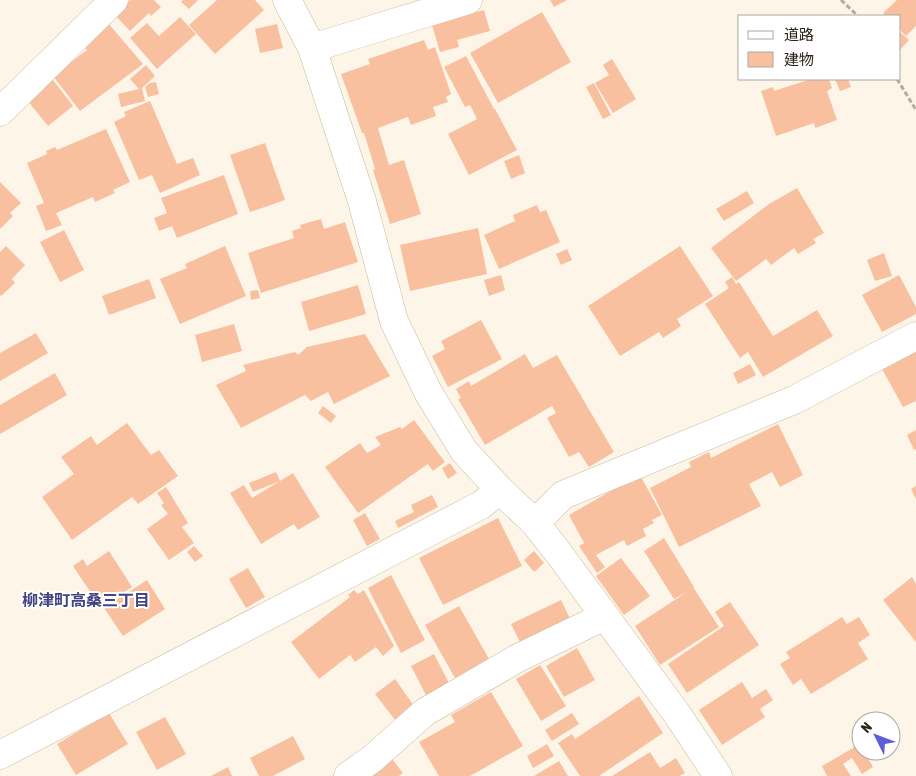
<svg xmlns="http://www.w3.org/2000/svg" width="916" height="776" viewBox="0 0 916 776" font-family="'Asap Condensed','Noto Sans JP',sans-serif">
<rect width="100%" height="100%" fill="#fcf5e8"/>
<path fill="#f9c0a0" d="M 130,0 L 154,0 L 161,7 L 151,16 L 149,13 L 130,31 L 115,15 Z
M 183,0 L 198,0 L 189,9 L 181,2 Z
M 217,0 L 255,0 L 264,10 L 215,54 L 189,25 Z
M 550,0 L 567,0 L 554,7 Z
M 897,0 L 916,0 L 916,26 L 906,36 L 900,30 L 900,16 L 886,16 L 883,13 Z
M 484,10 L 490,31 L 457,40 L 459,47 L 440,52 L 432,25 Z
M 542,12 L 571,62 L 498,103 L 470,53 Z
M 180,17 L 196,34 L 157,69 L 130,38 L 147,23 L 159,36 Z
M 108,23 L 143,64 L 80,111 L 53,76 L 87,50 L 84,46 Z
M 277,24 L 283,48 L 260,53 L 255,29 Z
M 900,32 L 909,40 L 900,50 Z
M 424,40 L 428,50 L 435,47 L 451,94 L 446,97 L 448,102 L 433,107 L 436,116 L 411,125 L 408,117 L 378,128 L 389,165 L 404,160 L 421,214 L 390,224 L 373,170 L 375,169 L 364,133 L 362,133 L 341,74 L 370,64 L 368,59 Z
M 466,56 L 494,109 L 495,109 L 517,150 L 469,175 L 448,134 L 477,119 L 470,105 L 465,107 L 444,67 Z
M 612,59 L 636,99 L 613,113 L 595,83 L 609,75 L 603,65 Z
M 146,65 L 155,76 L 142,88 L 145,101 L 121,107 L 118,94 L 139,89 L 130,79 Z
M 811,79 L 829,79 L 832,88 L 827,91 L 837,120 L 815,128 L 814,123 L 776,136 L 761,91 L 773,87 L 774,91 Z
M 835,79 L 848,79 L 851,87 L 840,91 Z
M 53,80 L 73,106 L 48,126 L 27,100 Z
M 156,82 L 159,94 L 148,97 L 145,87 L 150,83 Z
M 594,83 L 611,115 L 603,119 L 586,87 Z
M 150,101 L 177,164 L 193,158 L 200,175 L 160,193 L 152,175 L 139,180 L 114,122 L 126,116 L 124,112 Z
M 106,129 L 130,182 L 113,190 L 115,193 L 95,202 L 93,197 L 56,213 L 62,225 L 46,231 L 36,206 L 44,203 L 27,163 L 47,154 L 46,151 L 55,147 L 57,150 Z
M 265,143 L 285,200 L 250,212 L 230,155 Z
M 519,155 L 525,173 L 511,179 L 504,161 Z
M 224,175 L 238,214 L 177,238 L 172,226 L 159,231 L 154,218 L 167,213 L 161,198 Z
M 0,182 L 21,203 L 10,213 L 13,216 L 0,229 Z
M 797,188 L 824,233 L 813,239 L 816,243 L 798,254 L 794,248 L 771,265 L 766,259 L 736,281 L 711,248 L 769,204 Z
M 747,191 L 754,203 L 724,221 L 716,209 Z
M 537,205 L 540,212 L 546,210 L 560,242 L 499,269 L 484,235 L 515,221 L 513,215 Z
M 321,219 L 324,229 L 345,222 L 358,262 L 261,293 L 248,253 L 294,238 L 292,231 L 301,228 L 300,225 Z
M 478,228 L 487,274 L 410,291 L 400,245 Z
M 64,230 L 84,270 L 60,282 L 40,242 Z
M 6,246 L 25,265 L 12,279 L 15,283 L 1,296 L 0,295 L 0,252 Z
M 225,246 L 246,296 L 180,324 L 160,279 L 187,268 L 185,264 Z
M 680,246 L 713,296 L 677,319 L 681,326 L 663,338 L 659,332 L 620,356 L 588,306 Z
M 567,249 L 572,260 L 561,265 L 556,254 Z
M 884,253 L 892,276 L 875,281 L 867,260 Z
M 501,275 L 505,290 L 489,296 L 484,280 Z
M 899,275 L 916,307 L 916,314 L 882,332 L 862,295 Z
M 732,277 L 736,284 L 739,282 L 773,336 L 817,310 L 833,336 L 763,377 L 748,352 L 740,358 L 705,304 L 729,288 L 725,282 Z
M 149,279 L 156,298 L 109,315 L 102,296 Z
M 358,285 L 366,314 L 309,331 L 301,302 Z
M 258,290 L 260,298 L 251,300 L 250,291 Z
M 481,320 L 502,359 L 448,387 L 432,356 L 445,349 L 441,341 Z
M 234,324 L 242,351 L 202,362 L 195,335 Z
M 36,333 L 48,353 L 0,381 L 0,353 Z
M 365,334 L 390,376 L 334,404 L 328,392 L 311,401 L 305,395 L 241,428 L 216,385 L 246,371 L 243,365 L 295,352 L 298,355 L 307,347 Z
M 916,351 L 916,401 L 903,407 L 882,369 Z
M 525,354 L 533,368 L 557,355 L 614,452 L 589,467 L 579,452 L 569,457 L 547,418 L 556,413 L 552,406 L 485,445 L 458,399 L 461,398 L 456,389 L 469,381 L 471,386 Z
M 750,364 L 756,375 L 738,384 L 733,373 Z
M 55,373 L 67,395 L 0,434 L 0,405 Z
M 323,406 L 336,416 L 331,423 L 318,413 Z
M 414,420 L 445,462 L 433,471 L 428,464 L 358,513 L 325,467 L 360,443 L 367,453 L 381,445 L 375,437 L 400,427 L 402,429 Z
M 127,423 L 151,455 L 159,450 L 178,476 L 138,504 L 132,497 L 72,540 L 42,497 L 74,474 L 61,457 L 91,436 L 97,445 Z
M 778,424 L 803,475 L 780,487 L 772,472 L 749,484 L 761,506 L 679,547 L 650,488 L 691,467 L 689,462 L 709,452 L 711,458 Z
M 916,430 L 916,449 L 914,450 L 907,435 Z
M 450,463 L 457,473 L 448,479 L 442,468 Z
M 276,472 L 280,481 L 253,492 L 249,483 Z
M 293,473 L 320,517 L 298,530 L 294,524 L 261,544 L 230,493 L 244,485 L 252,498 Z
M 641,477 L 662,515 L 652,520 L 654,523 L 643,529 L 646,536 L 627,546 L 624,540 L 596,555 L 605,567 L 597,573 L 579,546 L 584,543 L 569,515 L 630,480 L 632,483 Z
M 916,486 L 916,499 L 911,489 Z
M 166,487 L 188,523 L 182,527 L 194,543 L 169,560 L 147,529 L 168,514 L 161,505 L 164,503 L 157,493 Z
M 432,495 L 438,507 L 398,528 L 395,521 L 414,512 L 411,505 Z
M 365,513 L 380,539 L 367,546 L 353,520 Z
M 498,518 L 522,566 L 443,605 L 419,558 Z
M 664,538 L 694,587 L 693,587 L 719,627 L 660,665 L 635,626 L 687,592 L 674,599 L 644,551 Z
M 194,546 L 203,556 L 195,562 L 187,552 Z
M 109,551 L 132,587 L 101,608 L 73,566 L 83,559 L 87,566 Z
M 534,551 L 544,563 L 534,572 L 524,560 Z
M 621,558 L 650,596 L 624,615 L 596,576 Z
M 248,568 L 265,597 L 246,608 L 229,579 Z
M 391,575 L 425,640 L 401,653 L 368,588 Z
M 912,577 L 916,584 L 916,642 L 883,600 Z
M 147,580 L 165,609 L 123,636 L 104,608 Z
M 354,590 L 358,594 L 364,590 L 394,646 L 383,656 L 376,647 L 355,662 L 350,655 L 319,679 L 291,642 L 350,597 L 348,595 Z
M 561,600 L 572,623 L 522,646 L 511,624 Z
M 730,602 L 759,645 L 687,693 L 668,664 L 724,626 L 715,612 Z
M 459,606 L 489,659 L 455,678 L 425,625 Z
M 842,617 L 847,624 L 859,617 L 870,635 L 858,643 L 868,659 L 811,694 L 801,679 L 793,685 L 780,664 L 790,658 L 786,652 Z
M 577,648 L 595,680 L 564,697 L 546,666 Z
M 434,654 L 452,689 L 429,701 L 411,666 Z
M 540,665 L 566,706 L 541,721 L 516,679 Z
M 395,679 L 414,706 L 395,720 L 375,694 Z
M 742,682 L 752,698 L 766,689 L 773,700 L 760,709 L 765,717 L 722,745 L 699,710 Z
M 491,692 L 523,746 L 470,776 L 439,776 L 419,742 L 455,722 L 451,715 Z
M 639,696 L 663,733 L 599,776 L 580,776 L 558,743 L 572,734 L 575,739 Z
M 109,713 L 128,744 L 76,775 L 57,744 Z
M 572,713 L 579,724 L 552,741 L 545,730 Z
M 165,717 L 186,754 L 157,770 L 136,732 Z
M 293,736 L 305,759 L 273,776 L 259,776 L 250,758 Z
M 547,744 L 554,756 L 533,768 L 527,756 Z
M 860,744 L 861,751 L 864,751 L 873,767 L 862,774 L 852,758 L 843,764 L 851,776 L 827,776 L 822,766 Z
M 650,752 L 660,768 L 676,758 L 685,773 L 679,776 L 612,776 Z
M 389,755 L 403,773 L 399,776 L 361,776 Z
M 559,761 L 568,776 L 534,776 Z
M 228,767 L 232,776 L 211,776 Z"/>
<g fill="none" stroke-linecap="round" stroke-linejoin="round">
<defs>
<path id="street" d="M 287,0 L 312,48 L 362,201 L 394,321 L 428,392 L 464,451 L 500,490 L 535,523 L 557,551 L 677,714 L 718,776
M 312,48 L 468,0
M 0,112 L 114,0
M 535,523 L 563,495 L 794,400 L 916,336
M 0,755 L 481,505 L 500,490
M 348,776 L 372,759 L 425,712 L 518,658 L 605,616"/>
</defs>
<use href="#street" stroke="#c9b999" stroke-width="29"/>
<path stroke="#b3ac9f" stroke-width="3" stroke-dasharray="5 2.5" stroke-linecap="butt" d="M 841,0 L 858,16
M 897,79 L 916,110"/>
<use href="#street" stroke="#fff" stroke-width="28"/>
</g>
<g text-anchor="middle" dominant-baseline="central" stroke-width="4" stroke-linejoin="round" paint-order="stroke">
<g font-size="16" font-weight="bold" fill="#424582" stroke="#fff">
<text x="86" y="600">柳津町高桑三丁目</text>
</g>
</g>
<rect x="738" y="15" width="162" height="65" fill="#ffffff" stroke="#aaa7a2"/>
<rect x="748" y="31" width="25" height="8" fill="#ffffff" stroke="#aaa7a2"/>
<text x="784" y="40" font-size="15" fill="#2a2417">道路</text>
<rect x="748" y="52" width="25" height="15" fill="#f9c0a0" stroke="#aaa7a2"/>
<text x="784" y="65" font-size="15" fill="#2a2417">建物</text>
<g transform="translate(876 736) rotate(312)"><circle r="24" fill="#ffffff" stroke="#aaa7a2"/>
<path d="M0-4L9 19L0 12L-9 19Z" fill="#5e5ed7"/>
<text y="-8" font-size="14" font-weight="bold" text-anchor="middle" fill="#2a2417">N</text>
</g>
</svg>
